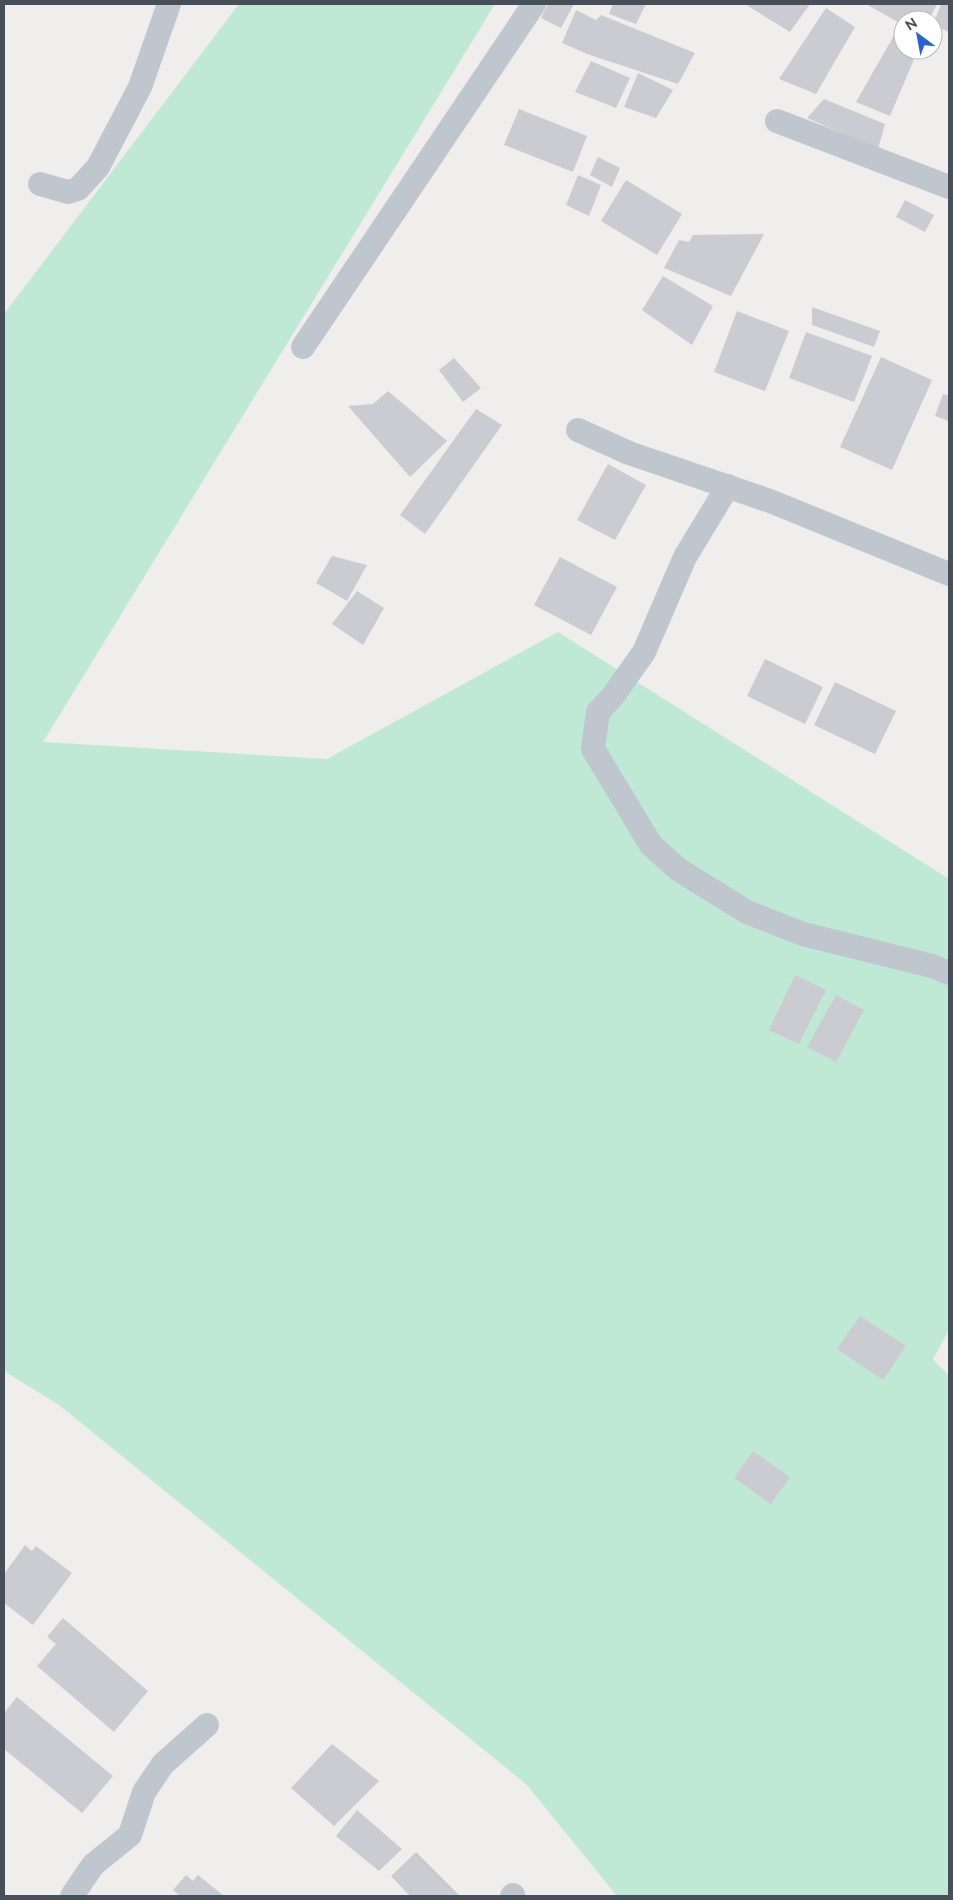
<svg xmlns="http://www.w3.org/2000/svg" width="953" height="1900" viewBox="0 0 953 1900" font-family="Raleway,sans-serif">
<rect width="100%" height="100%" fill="#f0eded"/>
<path fill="#bfe9d4" d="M 239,4 L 495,4 L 43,742 L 327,759 L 558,632 L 949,879 L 949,1330 L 933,1359 L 949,1376 L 949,1896 L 617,1896 L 526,1784 L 59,1405 L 4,1371 L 4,314 Z"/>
<path fill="#caccd1" d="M 548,4 L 574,4 L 561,28 L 541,18 Z
M 613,4 L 646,4 L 636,24 L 609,14 Z
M 749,4 L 810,4 L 790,32 L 748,6 Z
M 866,4 L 937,4 L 929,20 L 903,20 L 903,25 Z
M 941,4 L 949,5 L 949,32 L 933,25 Z
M 826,8 L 855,27 L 816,94 L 779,79 Z
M 576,10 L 596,20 L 601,15 L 695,53 L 678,84 L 587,54 L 562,43 Z
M 897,30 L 903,33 L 903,50 L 918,50 L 890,116 L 856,102 Z
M 591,61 L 630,78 L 616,108 L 575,92 Z
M 638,73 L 673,90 L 656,118 L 624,107 Z
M 824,99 L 885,124 L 878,149 L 807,118 Z
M 519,109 L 587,136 L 573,172 L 504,145 Z
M 598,157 L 620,168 L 612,187 L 590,175 Z
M 578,175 L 601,185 L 589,216 L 566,205 Z
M 626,180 L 682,214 L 657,255 L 601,221 Z
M 905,200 L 934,215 L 925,232 L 896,217 Z
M 764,234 L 731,296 L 664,268 L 679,240 L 689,242 L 693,235 Z
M 663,276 L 713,306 L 692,345 L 642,310 Z
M 812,307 L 880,331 L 874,347 L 812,325 Z
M 737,311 L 789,331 L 765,391 L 714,372 Z
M 806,332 L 872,356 L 854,402 L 789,378 Z
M 881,357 L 932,380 L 892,470 L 840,447 Z
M 454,358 L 481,388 L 463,402 L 439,370 Z
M 388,391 L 447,441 L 410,477 L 348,406 L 373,404 Z
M 943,394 L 949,396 L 949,421 L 935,416 Z
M 476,409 L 502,425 L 425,534 L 400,515 Z
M 608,464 L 646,485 L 615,540 L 577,520 Z
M 332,556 L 367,565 L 347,601 L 316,583 Z
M 560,557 L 617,587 L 591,635 L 534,605 Z
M 357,591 L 384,608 L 363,645 L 332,624 Z
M 765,659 L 823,687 L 805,724 L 747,696 Z
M 835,682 L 896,711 L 875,754 L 814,725 Z
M 795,975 L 826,990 L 799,1044 L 769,1030 Z
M 836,995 L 864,1010 L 836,1062 L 807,1047 Z
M 860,1316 L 906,1346 L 883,1380 L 837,1349 Z
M 753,1451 L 790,1477 L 771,1504 L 734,1478 Z
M 25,1545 L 32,1551 L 36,1546 L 72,1573 L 33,1625 L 4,1603 L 4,1574 Z
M 63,1618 L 148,1691 L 114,1732 L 37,1666 L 56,1644 L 47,1637 Z
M 17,1697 L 113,1776 L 82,1813 L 4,1749 L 4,1713 Z
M 332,1744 L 379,1781 L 334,1826 L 291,1788 Z
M 357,1810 L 402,1849 L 379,1871 L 336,1836 Z
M 416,1852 L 460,1896 L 410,1896 L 391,1876 Z
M 186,1875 L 193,1881 L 198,1875 L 224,1896 L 180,1896 L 173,1890 Z"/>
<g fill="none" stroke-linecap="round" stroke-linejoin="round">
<path stroke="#bfc6ce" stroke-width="24" d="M 777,121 L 949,187
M 40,184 L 68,192 L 78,189 L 98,167 L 140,87 L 169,4
M 303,347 L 534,4
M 578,430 L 629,453 L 770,501 L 949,574
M 728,486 L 685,557 L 644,652 L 613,696 L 598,712 L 593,749 L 651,845 L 679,870 L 747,912 L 803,934 L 932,966 L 949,973
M 72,1896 L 93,1865 L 130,1835 L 144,1792 L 163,1764 L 207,1725
M 512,1896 L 513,1895"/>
</g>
<rect width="953" height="1900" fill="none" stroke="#474f58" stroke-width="10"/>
<g transform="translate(918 35) rotate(328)"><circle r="24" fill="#ffffff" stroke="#b5b9bc"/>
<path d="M0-4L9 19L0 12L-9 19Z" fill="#2c62cb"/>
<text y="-8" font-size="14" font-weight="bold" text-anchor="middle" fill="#474f58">N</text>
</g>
</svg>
